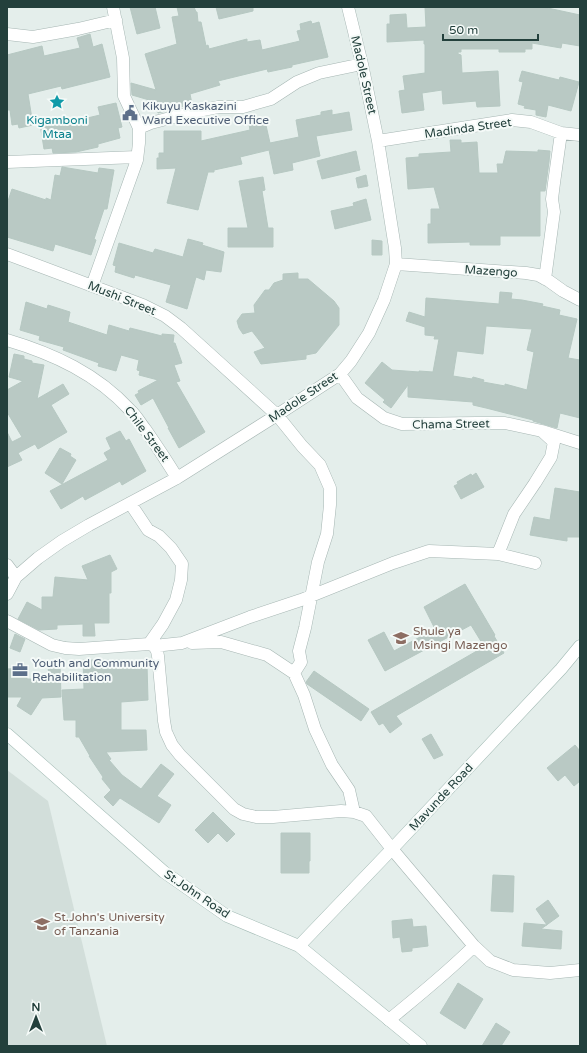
<svg xmlns="http://www.w3.org/2000/svg" width="587" height="1053" viewBox="0 0 587 1053" font-family="'Varela Round',sans-serif">
<rect width="100%" height="100%" fill="#e4eeeb"/>
<path fill="#d2deda" d="M 7,770 L 48,801 L 107,1046 L 7,1046 Z"/>
<path fill="#b9c9c4" stroke="#b6c8c2" fill-rule="evenodd" d="M 130,7 L 155,7 L 160,28 L 137,34 Z
M 177,7 L 194,7 L 196,12 L 197,12 L 198,22 L 201,22 L 206,46 L 208,45 L 209,49 L 247,39 L 247,42 L 260,40 L 262,50 L 300,41 L 297,31 L 301,30 L 300,24 L 311,21 L 312,24 L 319,22 L 328,57 L 292,65 L 292,67 L 268,72 L 267,69 L 218,81 L 220,85 L 190,94 L 192,104 L 158,113 L 156,102 L 132,95 L 131,83 L 156,90 L 145,54 L 177,44 L 172,17 L 179,16 Z
M 216,7 L 253,7 L 253,11 L 219,19 Z
M 425,7 L 462,7 L 462,8 L 543,7 L 580,15 L 580,46 L 562,43 L 561,48 L 532,43 L 532,49 L 525,49 L 525,52 L 499,52 L 499,49 L 461,49 L 461,52 L 458,52 L 458,54 L 461,55 L 462,73 L 498,71 L 500,106 L 477,107 L 476,101 L 443,104 L 442,90 L 422,93 L 424,110 L 402,113 L 399,91 L 405,90 L 403,76 L 425,73 L 425,44 L 424,44 L 424,40 L 387,42 L 387,24 L 390,24 L 390,15 L 406,14 L 407,28 L 426,27 Z
M 90,34 L 93,47 L 102,44 L 110,77 L 62,89 L 61,86 L 28,94 L 33,125 L 19,128 L 18,124 L 12,125 L 10,110 L 8,110 L 7,104 L 7,55 L 42,46 L 44,56 L 80,48 L 77,38 Z
M 522,71 L 559,80 L 560,77 L 579,82 L 571,111 L 548,105 L 546,117 L 536,115 L 536,110 L 524,108 L 525,106 L 518,104 L 523,82 L 519,81 Z
M 116,103 L 122,127 L 118,128 L 120,138 L 98,144 L 98,147 L 76,152 L 53,153 L 52,148 L 44,149 L 40,124 L 61,120 L 62,124 L 100,115 L 98,107 Z
M 332,110 L 332,115 L 349,112 L 352,130 L 316,136 L 320,156 L 292,163 L 293,170 L 274,174 L 269,150 L 240,157 L 242,164 L 214,170 L 214,172 L 208,172 L 198,210 L 167,203 L 176,168 L 157,169 L 157,158 L 159,158 L 159,153 L 164,153 L 164,131 L 201,131 L 201,141 L 250,130 L 249,124 L 265,121 L 270,143 L 299,137 L 296,120 L 321,115 L 321,112 Z
M 450,140 L 461,140 L 461,143 L 477,142 L 479,173 L 498,173 L 497,164 L 503,164 L 506,151 L 538,152 L 538,150 L 550,151 L 549,162 L 545,191 L 540,191 L 540,236 L 500,236 L 500,245 L 470,245 L 470,242 L 428,243 L 428,224 L 431,224 L 431,209 L 440,209 L 434,187 L 408,189 L 406,158 L 419,157 L 419,154 L 451,152 Z
M 356,151 L 360,170 L 322,179 L 317,161 Z
M 62,167 L 98,173 L 99,168 L 114,170 L 107,209 L 104,209 L 94,239 L 96,240 L 91,255 L 55,244 L 53,251 L 7,237 L 7,204 L 12,189 L 46,200 L 46,198 L 51,200 L 55,175 L 60,176 Z
M 366,175 L 368,186 L 358,188 L 356,178 Z
M 263,177 L 265,190 L 262,191 L 268,228 L 273,228 L 273,247 L 228,247 L 228,228 L 248,228 L 239,181 Z
M 366,199 L 371,220 L 335,229 L 331,211 L 354,206 L 353,203 Z
M 188,239 L 203,243 L 202,245 L 224,252 L 221,272 L 206,270 L 204,280 L 196,277 L 187,309 L 166,302 L 171,285 L 135,275 L 134,278 L 115,272 L 116,266 L 113,265 L 119,243 L 153,253 L 155,249 L 183,257 Z
M 372,240 L 382,241 L 382,255 L 372,255 Z
M 298,273 L 298,279 L 308,279 L 334,301 L 339,308 L 339,325 L 316,353 L 306,355 L 306,359 L 261,364 L 254,352 L 265,348 L 252,331 L 243,334 L 239,328 L 237,321 L 242,314 L 255,313 L 254,305 L 265,290 L 269,290 L 274,283 L 283,280 L 283,274 Z
M 500,292 L 512,293 L 511,299 L 522,300 L 543,304 L 542,306 L 560,310 L 559,315 L 577,319 L 568,358 L 580,360 L 580,418 L 560,413 L 557,428 L 533,421 L 533,420 L 486,408 L 473,405 L 473,402 L 408,397 L 408,385 L 391,408 L 383,402 L 385,400 L 365,383 L 382,362 L 392,370 L 419,372 L 419,371 L 433,372 L 439,339 L 434,339 L 435,336 L 425,335 L 425,327 L 406,321 L 409,312 L 425,317 L 426,298 L 499,304 ZM 486,326 L 532,329 L 527,350 L 534,352 L 527,390 L 505,384 L 505,386 L 483,382 L 484,380 L 473,377 L 472,379 L 453,376 L 457,351 L 483,354 Z
M 26,302 L 47,309 L 48,305 L 70,312 L 68,322 L 107,335 L 109,325 L 129,331 L 130,328 L 162,336 L 162,334 L 174,335 L 173,343 L 175,343 L 182,363 L 174,365 L 180,381 L 176,382 L 205,432 L 179,448 L 168,428 L 169,428 L 153,398 L 141,405 L 135,395 L 139,393 L 138,391 L 158,380 L 139,375 L 140,371 L 137,370 L 139,360 L 121,355 L 116,371 L 98,366 L 99,363 L 63,350 L 64,347 L 39,340 L 40,336 L 20,330 Z
M 14,354 L 24,356 L 24,359 L 32,361 L 32,363 L 44,365 L 37,399 L 63,384 L 69,394 L 51,405 L 67,432 L 38,449 L 35,444 L 18,453 L 22,460 L 7,467 L 7,432 L 12,442 L 22,437 L 7,412 L 7,390 L 23,381 L 9,377 Z
M 120,431 L 126,441 L 129,439 L 146,471 L 122,485 L 120,481 L 85,500 L 83,496 L 61,509 L 50,491 L 108,460 L 104,453 L 111,449 L 106,438 Z
M 60,448 L 71,454 L 70,456 L 76,460 L 62,484 L 45,473 Z
M 476,473 L 484,487 L 461,499 L 454,486 L 458,484 L 457,482 L 471,474 L 472,476 Z
M 555,488 L 580,492 L 580,537 L 567,537 L 567,541 L 530,535 L 534,517 L 550,520 Z
M 110,555 L 117,569 L 111,572 L 111,593 L 109,593 L 109,623 L 94,623 L 95,636 L 83,636 L 83,624 L 57,625 L 57,629 L 39,630 L 18,619 L 27,602 L 42,610 L 42,597 L 53,597 L 55,577 L 88,580 L 82,566 Z
M 465,584 L 495,635 L 494,636 L 504,653 L 396,716 L 402,724 L 390,733 L 383,723 L 379,725 L 371,712 L 482,648 L 480,645 L 482,643 L 471,625 L 385,671 L 368,640 L 384,632 L 394,651 L 435,629 L 424,607 Z
M 15,634 L 25,639 L 20,652 L 10,648 Z
M 83,660 L 123,660 L 123,666 L 147,665 L 148,700 L 121,702 L 121,730 L 146,730 L 147,750 L 106,752 L 111,759 L 109,760 L 122,775 L 141,789 L 161,764 L 174,774 L 157,796 L 171,805 L 159,823 L 120,798 L 113,806 L 104,797 L 111,790 L 102,779 L 103,777 L 89,756 L 90,756 L 79,737 L 76,737 L 76,720 L 64,720 L 62,690 L 84,689 Z
M 48,664 L 60,664 L 61,697 L 42,698 L 31,715 L 17,706 L 22,697 L 8,697 L 7,669 L 27,668 L 27,679 L 49,679 Z
M 314,671 L 369,709 L 361,721 L 307,684 L 306,682 Z
M 431,734 L 443,755 L 434,759 L 422,739 Z
M 575,745 L 580,751 L 580,781 L 574,786 L 565,775 L 558,781 L 547,768 Z
M 213,812 L 235,834 L 227,842 L 218,833 L 208,843 L 195,830 Z
M 281,833 L 310,833 L 310,861 L 309,861 L 309,873 L 281,873 Z
M 493,875 L 514,876 L 513,912 L 491,911 Z
M 548,900 L 559,916 L 541,929 L 562,931 L 561,949 L 522,946 L 524,923 L 547,925 L 536,909 Z
M 412,919 L 413,927 L 426,926 L 428,946 L 412,948 L 412,951 L 402,952 L 400,937 L 393,938 L 392,921 Z
M 458,983 L 483,999 L 465,1029 L 440,1013 Z
M 496,1023 L 510,1032 L 501,1046 L 482,1046 Z"/>
<g fill="none" stroke-linecap="round" stroke-linejoin="round">
<defs>
<path id="street" d="M 7,34 L 33,37 L 78,29 L 116,20
M 139,128 L 151,123 L 193,112 L 218,107 L 243,107 L 271,99 L 297,82 L 319,73 L 362,64
M 378,141 L 512,120 L 531,122 L 561,133 L 580,135
M 7,162 L 137,157
M 7,254 L 143,305 L 165,316 L 181,328 L 277,415 L 302,446 L 320,465 L 330,488 L 330,505 L 327,534 L 318,562 L 305,628 L 299,651 L 301,662 L 294,673
M 396,264 L 526,273 L 538,275 L 549,281 L 563,291 L 580,300
M 545,279 L 554,212 L 552,199 L 554,183 L 561,133
M 92,286 L 137,160 L 139,143 L 139,128 L 124,96 L 123,58 L 113,7
M 7,340 C 54,354 97,374 130,410 C 136,415 140,423 145,429 C 156,445 167,461 177,478
M 340,374 L 357,398 L 384,418 L 402,424 L 477,423 L 505,423 L 542,431 L 580,443
M 130,503 L 148,530 L 159,536 L 171,548 L 182,564 L 181,580 L 176,600 L 163,624 L 149,644
M 498,554 L 514,514 L 535,483 L 551,457 L 554,442 L 543,432
M 7,565 L 16,577
M 7,594 L 16,577 L 38,558 L 62,541 L 89,525 L 177,478 L 277,415 L 340,374 L 351,361 L 369,333 L 384,300 L 396,264 L 395,248 L 378,141 L 362,64 L 348,7
M 7,621 L 52,645 L 65,648 L 79,649 L 149,644 L 154,646 L 157,651 L 158,656 L 164,721 L 166,732 L 172,745 L 180,755 L 234,809 L 243,814 L 256,817 L 273,817 L 341,811 L 354,812 L 366,816 L 392,849 L 474,946 L 490,961 L 513,970 L 550,973 L 580,970
M 192,643 L 221,642 L 267,655 L 294,673 L 304,695 L 315,729 L 332,765 L 349,790 L 354,812
M 154,646 L 182,643 L 250,617 L 301,600 L 393,563 L 429,551 L 498,554 L 535,563
M 389,1020 C 418,996 447,973 474,946"/>
<path id="secondary" d="M 7,734 L 164,872 L 227,916 L 299,946 L 421,1046
M 299,946 L 392,849 L 561,669 L 580,646"/>
</defs>
<use href="#street" stroke="#a6b6b3" stroke-width="13"/>
<use href="#secondary" stroke="#a2bab4" stroke-width="13"/>
<use href="#street" stroke="#fff" stroke-width="12"/>
<use href="#secondary" stroke="#fff" stroke-width="12"/>
</g>
<defs>
<symbol id="sight-bare" viewBox="-9 -9 18 18"><path d="M0-6L1.8-2.2L6-1.7L2.9 1.2L3.7 5.4L0 3.3L-3.7 5.4L-2.9 1.2L-6-1.7L-1.8-2.2Z" fill="#0f9aa8" stroke="#f5faf8" stroke-width="2.5" paint-order="stroke"/></symbol>
<symbol id="civic-bare" viewBox="-9 -9 18 18"><path d="M-.6-6.5H3V-4.5H.6V-3L4-1V1h2V6H-6V1h2V-1L-.6-3ZM-1.2 2.5V6h2.4V2.5Z" fill="#5c6f8a" stroke="#f5faf8" stroke-width="2.5" paint-order="stroke"/></symbol>
<symbol id="school-bare" viewBox="-9 -9 18 18"><path d="M0-5L7-2L0 1L-7-2ZM-4 1L0 2.5L4 1V4Q0 6-4 4Z" fill="#8d6e63" stroke="#f5faf8" stroke-width="2.5" paint-order="stroke"/></symbol>
<symbol id="office-bare" viewBox="-9 -9 18 18"><path d="M-6-3h4V-5.5h4V-3h4V5H-6ZM-1-4.5V-3h2v-1.5ZM-6 0V1H6V0Z" fill="#5c6f8a" stroke="#f5faf8" stroke-width="2.5" paint-order="stroke"/></symbol>
<symbol id="university-bare" viewBox="-9 -9 18 18"><path d="M0-5L7-2L0 1L-7-2ZM-4 1L0 2.5L4 1V4Q0 6-4 4Z" fill="#8d6e63" stroke="#f5faf8" stroke-width="2.5" paint-order="stroke"/></symbol>
</defs>
<g fill-rule="evenodd">
<use href="#sight-bare" x="46" y="91" width="22" height="22"/>
<use href="#civic-bare" x="119" y="102" width="22" height="22"/>
<use href="#school-bare" x="390" y="627" width="22" height="22"/>
<use href="#office-bare" x="9" y="659" width="22" height="22"/>
<use href="#university-bare" x="31" y="913" width="22" height="22"/>
</g>
<g text-anchor="middle" dominant-baseline="central" stroke-width="4" stroke-linejoin="round" paint-order="stroke">
<g font-size="12" fill="#23403c" stroke="#f5faf8">
<text transform="translate(364 75) rotate(77)">Madole Street</text>
<text transform="translate(468 128) rotate(-8)">Madinda Street</text>
<text transform="translate(491 271) rotate(4)">Mazengo</text>
<text transform="translate(122 298) rotate(22)">Mushi Street</text>
<text transform="translate(303 397) rotate(-34)">Madole Street</text>
<text transform="translate(451 424) rotate(-1)">Chama Street</text>
<text transform="translate(147 434) rotate(53)">Chile Street</text>
<text transform="translate(441 797) rotate(-47)">Mavunde Road</text>
<text transform="translate(197 894) rotate(34)">St.John Road</text>
</g>
<g font-size="12" fill="#4e5e75" stroke="#f5faf8" text-anchor="start">
<text x="142" y="106">Kikuyu Kaskazini<tspan x="142" dy="14">Ward Executive Office</tspan></text>
<text x="32" y="663">Youth and Community<tspan x="32" dy="14">Rehabilitation</tspan></text>
</g>
<g font-size="12" fill="#0d838f" stroke="#f5faf8">
<text x="57" y="120">Kigamboni<tspan x="57" dy="14">Mtaa</tspan></text>
</g>
<g font-size="12" fill="#785e54" stroke="#f5faf8" text-anchor="start">
<text x="413" y="631">Shule ya<tspan x="413" dy="14">Msingi Mazengo</tspan></text>
<text x="54" y="917">St.John's University<tspan x="54" dy="14">of Tanzania</tspan></text>
</g>
</g>
<rect width="587" height="1053" fill="none" stroke="#23403c" stroke-width="16"/>
<g transform="translate(36 1017)" stroke="#f5faf8" stroke-width="3" paint-order="stroke">
<path d="M0-3L7 15L0 10L-7 15Z" fill="#23403c"/>
<text y="-6" font-size="11" font-weight="bold" text-anchor="middle" fill="#23403c">N</text>
</g>
<path d="M443 34v6h95v-6" fill="none" stroke="#23403c" stroke-width="2"/>
<text x="449" y="34" font-size="12" fill="#23403c" stroke="#f5faf8" stroke-width="3" paint-order="stroke">50 m</text>
</svg>
